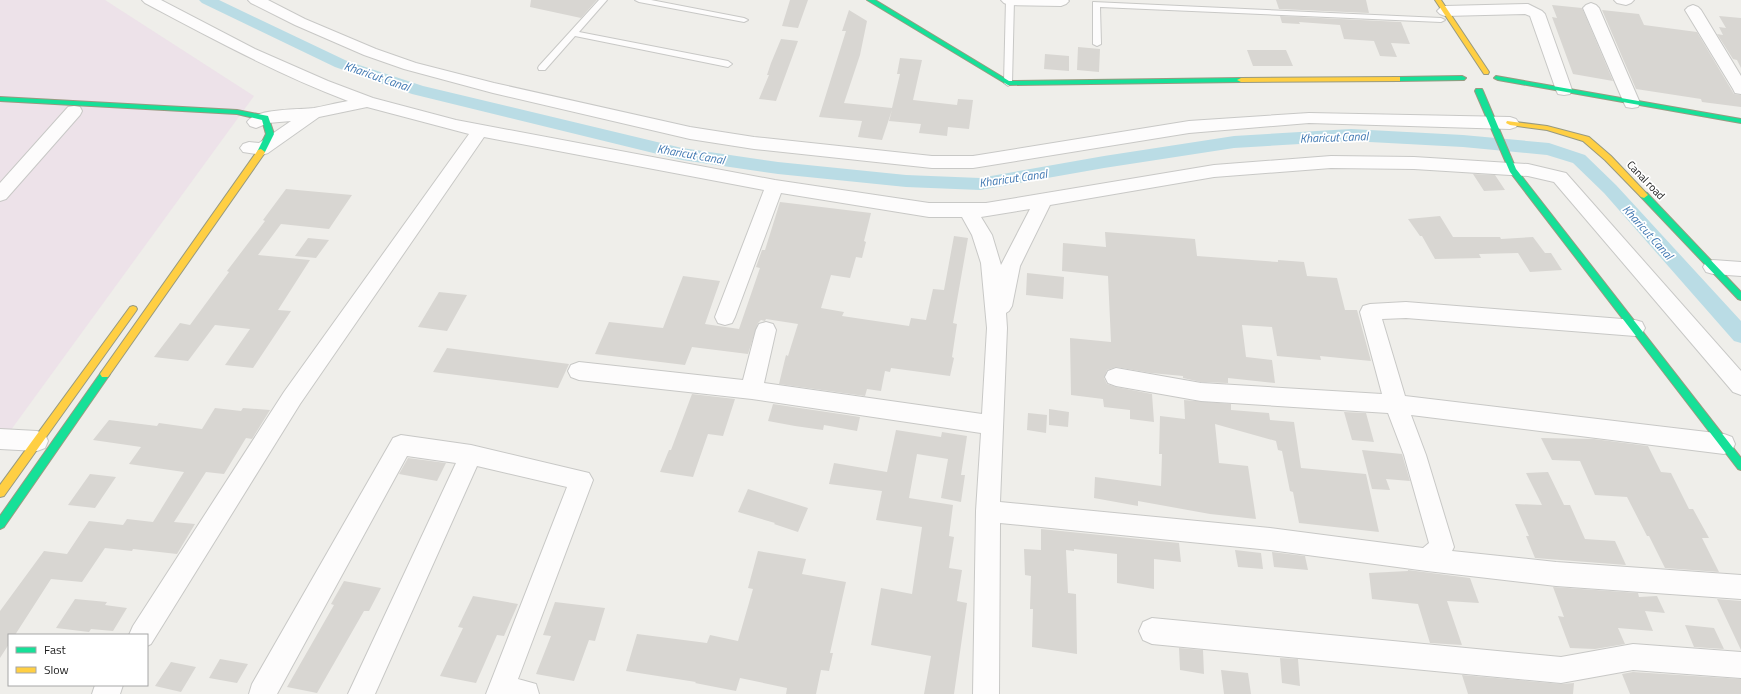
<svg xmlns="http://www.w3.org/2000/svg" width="1741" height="694" viewBox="0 0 1741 694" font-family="'Titillium Web',sans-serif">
<rect width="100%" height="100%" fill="#efeeea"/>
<path fill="#ede2e9" d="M 0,0 L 105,0 L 254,96 L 0,445 Z"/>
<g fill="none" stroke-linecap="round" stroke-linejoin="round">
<path fill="#badce5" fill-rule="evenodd" d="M 199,0 L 219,0 L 347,61 L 423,86 L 682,148 L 778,162 L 906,175 L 980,178 L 1104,156 L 1234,136 L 1351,129 L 1463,135 L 1549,143 L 1585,155 L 1616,185 L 1741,321 L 1741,343 L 1734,341 L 1604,193 L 1573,163 L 1547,155 L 1463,147 L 1351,141 L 1234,148 L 1104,168 L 980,190 L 906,187 L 778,174 L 682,160 L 412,94 L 335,67 L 202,3 Z"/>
</g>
<path fill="#d8d6d2" d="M 531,0 L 597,0 L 581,18 L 530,7 Z
M 790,0 L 808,0 L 798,28 L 782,26 Z
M 1276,0 L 1366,0 L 1369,13 L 1279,9 Z
M 1552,5 L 1582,8 L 1613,81 L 1573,74 L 1552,17 L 1557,18 Z
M 849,10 L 867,21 L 860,55 L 844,103 L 892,108 L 900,74 L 897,74 L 900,58 L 922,60 L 913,100 L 957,105 L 958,99 L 973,100 L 969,129 L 948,127 L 947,136 L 919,133 L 921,124 L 889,121 L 892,110 L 882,140 L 858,137 L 862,121 L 819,117 L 846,31 L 842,31 Z
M 1602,10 L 1639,14 L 1644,25 L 1697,32 L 1734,94 L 1741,95 L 1741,107 L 1702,102 L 1701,99 L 1636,89 Z
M 1280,16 L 1401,22 L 1410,44 L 1391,43 L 1397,57 L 1380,56 L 1374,41 L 1344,39 L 1340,25 L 1299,22 L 1300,24 L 1282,23 Z
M 1719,16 L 1741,18 L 1741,68 L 1737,60 L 1733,59 L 1717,34 L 1723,35 L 1719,27 L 1726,28 Z
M 781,39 L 798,41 L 776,101 L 759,99 L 769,75 L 767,75 L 771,63 Z
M 1078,47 L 1100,49 L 1099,72 L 1077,70 Z
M 1247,50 L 1286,50 L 1293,66 L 1253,66 Z
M 1045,54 L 1069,56 L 1069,71 L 1044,69 Z
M 1473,174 L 1495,175 L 1505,190 L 1484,191 Z
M 286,189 L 352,195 L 329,229 L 281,224 L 258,255 L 310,260 L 278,310 L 291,311 L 253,368 L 225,365 L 250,329 L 215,325 L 188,361 L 154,357 L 180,323 L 190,325 L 229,272 L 227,271 L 265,221 L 263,220 Z
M 780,202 L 871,213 L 864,241 L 866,242 L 862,258 L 856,257 L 850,278 L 831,275 L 821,308 L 844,312 L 842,316 L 909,326 L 911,318 L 926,320 L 933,289 L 944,290 L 954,236 L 968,238 L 953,323 L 957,324 L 952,357 L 954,358 L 950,376 L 891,368 L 890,372 L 885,371 L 881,391 L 867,389 L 865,396 L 779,384 L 786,355 L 788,356 L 798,324 L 766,319 L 765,321 L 761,320 L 758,323 L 748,354 L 692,347 L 685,365 L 595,354 L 609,322 L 663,328 L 683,276 L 720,281 L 705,324 L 739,329 L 760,268 L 756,267 L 762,250 L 765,250 Z
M 1440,216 L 1453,237 L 1500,237 L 1501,239 L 1533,237 L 1545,253 L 1551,253 L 1562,270 L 1530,272 L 1518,253 L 1479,254 L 1481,258 L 1435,259 L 1422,236 L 1420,236 L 1408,219 Z
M 1105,232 L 1195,239 L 1197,256 L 1278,262 L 1278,260 L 1304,262 L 1307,276 L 1337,278 L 1345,310 L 1357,310 L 1371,361 L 1320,356 L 1321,360 L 1277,356 L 1272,327 L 1242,325 L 1246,357 L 1272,360 L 1275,383 L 1228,378 L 1228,383 L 1201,382 L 1183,378 L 1183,376 L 1151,373 L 1116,367 L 1107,370 L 1104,378 L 1107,384 L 1116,387 L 1152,394 L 1154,422 L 1130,419 L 1130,410 L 1104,407 L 1103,399 L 1071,395 L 1070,338 L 1111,342 L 1108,276 L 1062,271 L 1063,243 L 1106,247 Z
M 308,238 L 329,240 L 316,258 L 295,256 Z
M 1027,273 L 1064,277 L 1063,299 L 1026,295 Z
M 439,292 L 467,295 L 447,331 L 418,327 Z
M 447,348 L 523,358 L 569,364 L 558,388 L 433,372 Z
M 692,394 L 735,399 L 723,436 L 708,434 L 693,477 L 660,472 L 669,450 L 671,450 Z
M 1184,400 L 1231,404 L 1231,410 L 1269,413 L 1270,420 L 1294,422 L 1301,468 L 1366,474 L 1379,532 L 1299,523 L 1293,492 L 1290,491 L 1282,451 L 1278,450 L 1276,441 L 1215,424 L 1219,463 L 1248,466 L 1256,519 L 1210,514 L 1138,501 L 1138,506 L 1094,498 L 1095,477 L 1161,486 L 1162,454 L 1159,454 L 1160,416 L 1185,419 Z
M 773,404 L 860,417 L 857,431 L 824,425 L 823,430 L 795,426 L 768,421 Z
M 215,408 L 241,411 L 243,408 L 270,410 L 252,439 L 246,438 L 224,474 L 206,472 L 174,522 L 195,524 L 177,554 L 133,549 L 132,551 L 105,548 L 82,582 L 51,579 L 15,635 L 9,635 L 9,644 L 0,658 L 0,611 L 44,551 L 67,554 L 89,521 L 123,525 L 127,519 L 153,522 L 184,472 L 129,464 L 141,447 L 93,440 L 109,420 L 157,426 L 159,423 L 202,429 Z
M 1049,409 L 1069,412 L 1068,427 L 1049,425 Z
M 1344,412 L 1366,413 L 1374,442 L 1352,440 Z
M 1028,413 L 1047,415 L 1046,433 L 1027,430 Z
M 896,430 L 941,437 L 942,432 L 967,436 L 961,475 L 965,475 L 961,502 L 941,498 L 948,459 L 917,454 L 909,498 L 953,505 L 949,536 L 954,537 L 949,568 L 962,570 L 957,601 L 967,603 L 954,694 L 924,694 L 931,656 L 871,645 L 881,588 L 912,594 L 922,527 L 876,520 L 882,491 L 829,484 L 834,463 L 887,472 Z
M 1541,438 L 1594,439 L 1648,446 L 1661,472 L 1671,473 L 1689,509 L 1693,509 L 1709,538 L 1702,538 L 1719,572 L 1665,568 L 1649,536 L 1647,536 L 1627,497 L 1595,495 L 1580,461 L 1552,460 Z
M 1362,450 L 1402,454 L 1410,481 L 1386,479 L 1390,490 L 1372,489 Z
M 408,458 L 446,463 L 437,481 L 399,474 Z
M 1548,472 L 1564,505 L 1570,505 L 1585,539 L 1615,541 L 1626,565 L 1535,558 L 1526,536 L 1529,536 L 1515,504 L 1542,505 L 1526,473 Z
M 90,474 L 116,477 L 95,508 L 68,505 Z
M 748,489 L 808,508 L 798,532 L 774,524 L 775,523 L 738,512 Z
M 1041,529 L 1179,543 L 1181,562 L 1154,559 L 1154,589 L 1117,583 L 1117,554 L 1074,549 L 1074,551 L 1066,550 L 1068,593 L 1076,594 L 1077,654 L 1032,647 L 1033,609 L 1030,609 L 1031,576 L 1025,575 L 1024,549 L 1041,550 Z
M 1235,550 L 1261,553 L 1263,569 L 1238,567 Z
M 758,551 L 806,559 L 802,574 L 846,582 L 830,653 L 833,653 L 829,671 L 821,670 L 816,694 L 786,694 L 787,688 L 740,678 L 736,691 L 695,683 L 696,682 L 626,671 L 637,634 L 707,643 L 710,635 L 738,641 L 753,589 L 748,588 Z
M 1272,552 L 1305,556 L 1308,570 L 1274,567 Z
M 1408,570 L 1470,578 L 1479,603 L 1447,601 L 1462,645 L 1430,643 L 1418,604 L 1372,599 L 1369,573 L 1408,571 Z
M 344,581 L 381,588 L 369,611 L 364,611 L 317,693 L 287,687 L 334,605 L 331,604 Z
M 1553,587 L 1638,593 L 1639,597 L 1657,596 L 1665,613 L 1645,611 L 1653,631 L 1618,628 L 1625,644 L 1595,649 L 1570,648 L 1558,616 L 1564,617 Z
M 473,596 L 518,604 L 504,636 L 497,635 L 476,683 L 440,676 L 463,628 L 458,627 Z
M 75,599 L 107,602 L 105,605 L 127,608 L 113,631 L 91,629 L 89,632 L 56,628 Z
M 1717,599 L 1741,601 L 1741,650 Z
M 555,602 L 605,608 L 595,641 L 589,640 L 574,681 L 536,674 L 551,636 L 543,635 Z
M 1685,625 L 1714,628 L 1724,649 L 1694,647 Z
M 1179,648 L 1203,650 L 1204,674 L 1180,670 Z
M 1280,658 L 1298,659 L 1300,686 L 1282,683 Z
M 220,659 L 248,664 L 237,683 L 209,678 Z
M 171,662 L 196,667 L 181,692 L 155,686 Z
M 1221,670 L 1248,673 L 1251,694 L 1224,694 Z
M 1633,672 L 1741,679 L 1741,694 L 1630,694 L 1622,674 Z
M 1462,675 L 1561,684 L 1574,683 L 1573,694 L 1468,694 Z"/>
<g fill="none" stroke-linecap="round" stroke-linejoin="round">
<defs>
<path id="lane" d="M 599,0 L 607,0 L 579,32 L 728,61 L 732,64 L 728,67 L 575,36 L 545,70 L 539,70 L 538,68 L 539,66 Z
M 635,0 L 651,0 L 744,18 L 748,20 L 744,22 L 639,2 Z
M 1006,0 L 1014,0 L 1012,83 L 1008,86 L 1004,83 Z
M 1093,2 L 1441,18 L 1445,20 L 1441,22 L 1100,7 L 1101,44 L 1097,46 L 1093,44 Z"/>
<path id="street" d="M 142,0 L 161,0 L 255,49 L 328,81 L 373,98 L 456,120 L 775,180 L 929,203 L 986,203 L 1214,165 L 1331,156 L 1414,157 L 1528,164 L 1566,173 L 1741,371 L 1741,395 L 1733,392 L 1554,182 L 1528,176 L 1414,169 L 1331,168 L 1214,177 L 1050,205 L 1020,266 L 1012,306 L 1009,311 L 1006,313 L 1007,328 L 1000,502 L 1270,528 L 1423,548 L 1429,543 L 1404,455 L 1388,413 L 1201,401 L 1116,386 L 1108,383 L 1105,377 L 1108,371 L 1116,368 L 1201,383 L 1382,394 L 1360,312 L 1363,306 L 1370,304 L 1406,302 L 1635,320 L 1642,322 L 1645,328 L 1642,334 L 1635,336 L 1406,318 L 1382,319 L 1405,396 L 1724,434 L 1732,437 L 1735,444 L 1732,451 L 1724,454 L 1411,415 L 1426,455 L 1454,547 L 1452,551 L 1556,562 L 1741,575 L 1741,599 L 1556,586 L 1427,571 L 1270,550 L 1000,523 L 999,694 L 973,694 L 976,511 L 981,433 L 752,399 L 579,380 L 571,377 L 568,371 L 571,365 L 579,362 L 743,380 L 756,330 L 759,324 L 766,322 L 773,324 L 776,330 L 764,383 L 982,414 L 987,328 L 981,263 L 972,235 L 962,217 L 929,217 L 781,193 L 735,317 L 732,323 L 725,325 L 718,323 L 715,317 L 764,190 L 484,137 L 300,404 L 151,644 L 147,646 L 147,635 L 129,635 L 133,626 L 284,392 L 469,134 L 367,107 L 319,117 L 268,153 L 262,155 L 243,152 L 240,148 L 243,144 L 249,142 L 259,143 L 291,121 L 268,123 L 256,128 L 250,126 L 247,122 C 256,108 298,110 314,108 C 325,106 336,103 348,101 C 277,74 211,38 145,3 ZM 1030,209 L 1001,265 L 992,235 L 981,217 Z
M 248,0 L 268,0 L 305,19 L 376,49 L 416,63 L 494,83 L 690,127 L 754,137 L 932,156 L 973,156 L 1189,121 L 1309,113 L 1510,117 L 1516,119 L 1519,123 L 1516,127 L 1510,129 L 1309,123 L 1189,133 L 973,168 L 932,168 L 754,149 L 690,139 L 493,93 L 404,69 L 364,55 L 295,25 L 251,3 Z
M 1001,0 L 1068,0 L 1069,1 L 1066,4 L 1061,6 L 1009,5 L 1004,3 Z
M 1614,0 L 1634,0 L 1631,3 L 1626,5 L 1617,3 Z
M 1591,3 L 1596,5 L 1599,8 L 1640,103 L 1638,107 L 1632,108 L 1626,107 L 1624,103 L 1583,8 L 1586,5 Z
M 1528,4 L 1542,11 L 1545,14 L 1572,90 L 1570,94 L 1564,95 L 1558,94 L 1556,90 L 1530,16 L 1525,14 L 1445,16 L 1440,14 L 1437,11 L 1440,8 L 1445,6 Z
M 1693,5 L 1698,7 L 1701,10 L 1741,76 L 1741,94 L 1735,93 L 1733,89 L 1685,10 L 1688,7 Z
M 74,106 L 80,107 L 82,111 L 80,115 L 6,199 L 0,201 L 0,183 L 68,107 Z
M 1713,260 L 1741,262 L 1741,276 L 1713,274 L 1706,272 L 1703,267 L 1706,262 Z
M 0,429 L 37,431 L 45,434 L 48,441 L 45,448 L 37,451 L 0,449 Z
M 401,435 L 471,445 L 589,473 L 593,480 L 518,679 L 536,684 L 539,694 L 486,694 L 567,487 L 477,466 L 375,694 L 348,694 L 456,463 L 407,456 L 277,694 L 249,694 L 252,684 L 393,438 Z
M 1152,618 L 1561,657 L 1633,644 L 1741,652 L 1741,678 L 1633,670 L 1561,683 L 1152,644 L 1143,640 L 1139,631 L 1143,622 Z
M 95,685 L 123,685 L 120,694 L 92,694 Z"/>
<path id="fast" d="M 867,0 L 875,0 L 1009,81 L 1241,78 L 1245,80 L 1241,82 L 1008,85 Z
M 1462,76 L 1466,78 L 1464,80 L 1398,81 L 1394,79 L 1398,77 Z
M 1496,76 L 1741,119 L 1741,123 L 1498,80 L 1494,78 Z
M 1476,89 L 1482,89 L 1483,91 L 1516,169 L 1741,458 L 1741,470 L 1738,469 L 1510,172 L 1475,91 Z
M 0,97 L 237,110 L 268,116 L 274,134 L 265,152 L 261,155 L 257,152 L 266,134 L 262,120 L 237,114 L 0,101 Z
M 1644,192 L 1647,193 L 1741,292 L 1741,300 L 1738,299 L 1641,197 L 1640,195 Z
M 105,370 L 108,371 L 110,374 L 108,377 L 4,527 L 0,529 L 0,516 L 102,371 Z"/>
<path id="slow" d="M 1435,0 L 1441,0 L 1489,72 L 1488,74 L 1484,74 Z
M 1398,77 L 1400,77 L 1400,81 L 1241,82 L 1237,80 L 1241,78 Z
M 1507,121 L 1547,126 L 1589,137 L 1611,156 L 1648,195 L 1644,198 L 1641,197 L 1605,160 L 1583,141 L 1547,130 L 1510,125 L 1506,123 Z
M 261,149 L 265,152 L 264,154 L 108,377 L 102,377 L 100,374 L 102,371 L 258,150 Z
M 133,306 L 136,307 L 137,309 L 136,311 L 4,496 L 0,497 L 0,485 L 130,307 Z"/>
</defs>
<use href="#lane" stroke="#c8c8c6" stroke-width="2"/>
<use href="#street" stroke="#c8c8c6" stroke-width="2"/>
<use href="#fast" stroke="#989a80" stroke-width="2"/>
<use href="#slow" stroke="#989a80" stroke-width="2"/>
<use href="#lane" fill="#fdfcfc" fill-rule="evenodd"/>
<use href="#street" fill="#fdfcfc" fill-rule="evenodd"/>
<use href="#fast" fill="#16e098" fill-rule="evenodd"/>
<use href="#slow" fill="#ffcf43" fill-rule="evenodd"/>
</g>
<g text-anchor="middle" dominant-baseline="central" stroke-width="3.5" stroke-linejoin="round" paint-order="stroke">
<g font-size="11" fill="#212121" stroke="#fff">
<text transform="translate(1646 180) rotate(46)">Canal road</text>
</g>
<g font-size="12" font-style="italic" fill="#4078b2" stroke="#fff">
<text transform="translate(377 76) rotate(19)">Kharicut Canal</text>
<text transform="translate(1334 137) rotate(-2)">Kharicut Canal</text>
<text transform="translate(691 154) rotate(10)">Kharicut Canal</text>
<text transform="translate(1013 178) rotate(-8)">Kharicut Canal</text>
<text transform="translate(1648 232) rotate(48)">Kharicut Canal</text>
</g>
</g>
<rect x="8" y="634" width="140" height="52" fill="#ffffff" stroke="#a6a6a6"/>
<rect x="16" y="647" width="20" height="6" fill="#16e098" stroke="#a6a6a6"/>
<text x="44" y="654" font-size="12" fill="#212121">Fast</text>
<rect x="16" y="667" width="20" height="6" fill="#ffcf43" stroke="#a6a6a6"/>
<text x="44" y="674" font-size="12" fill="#212121">Slow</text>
</svg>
